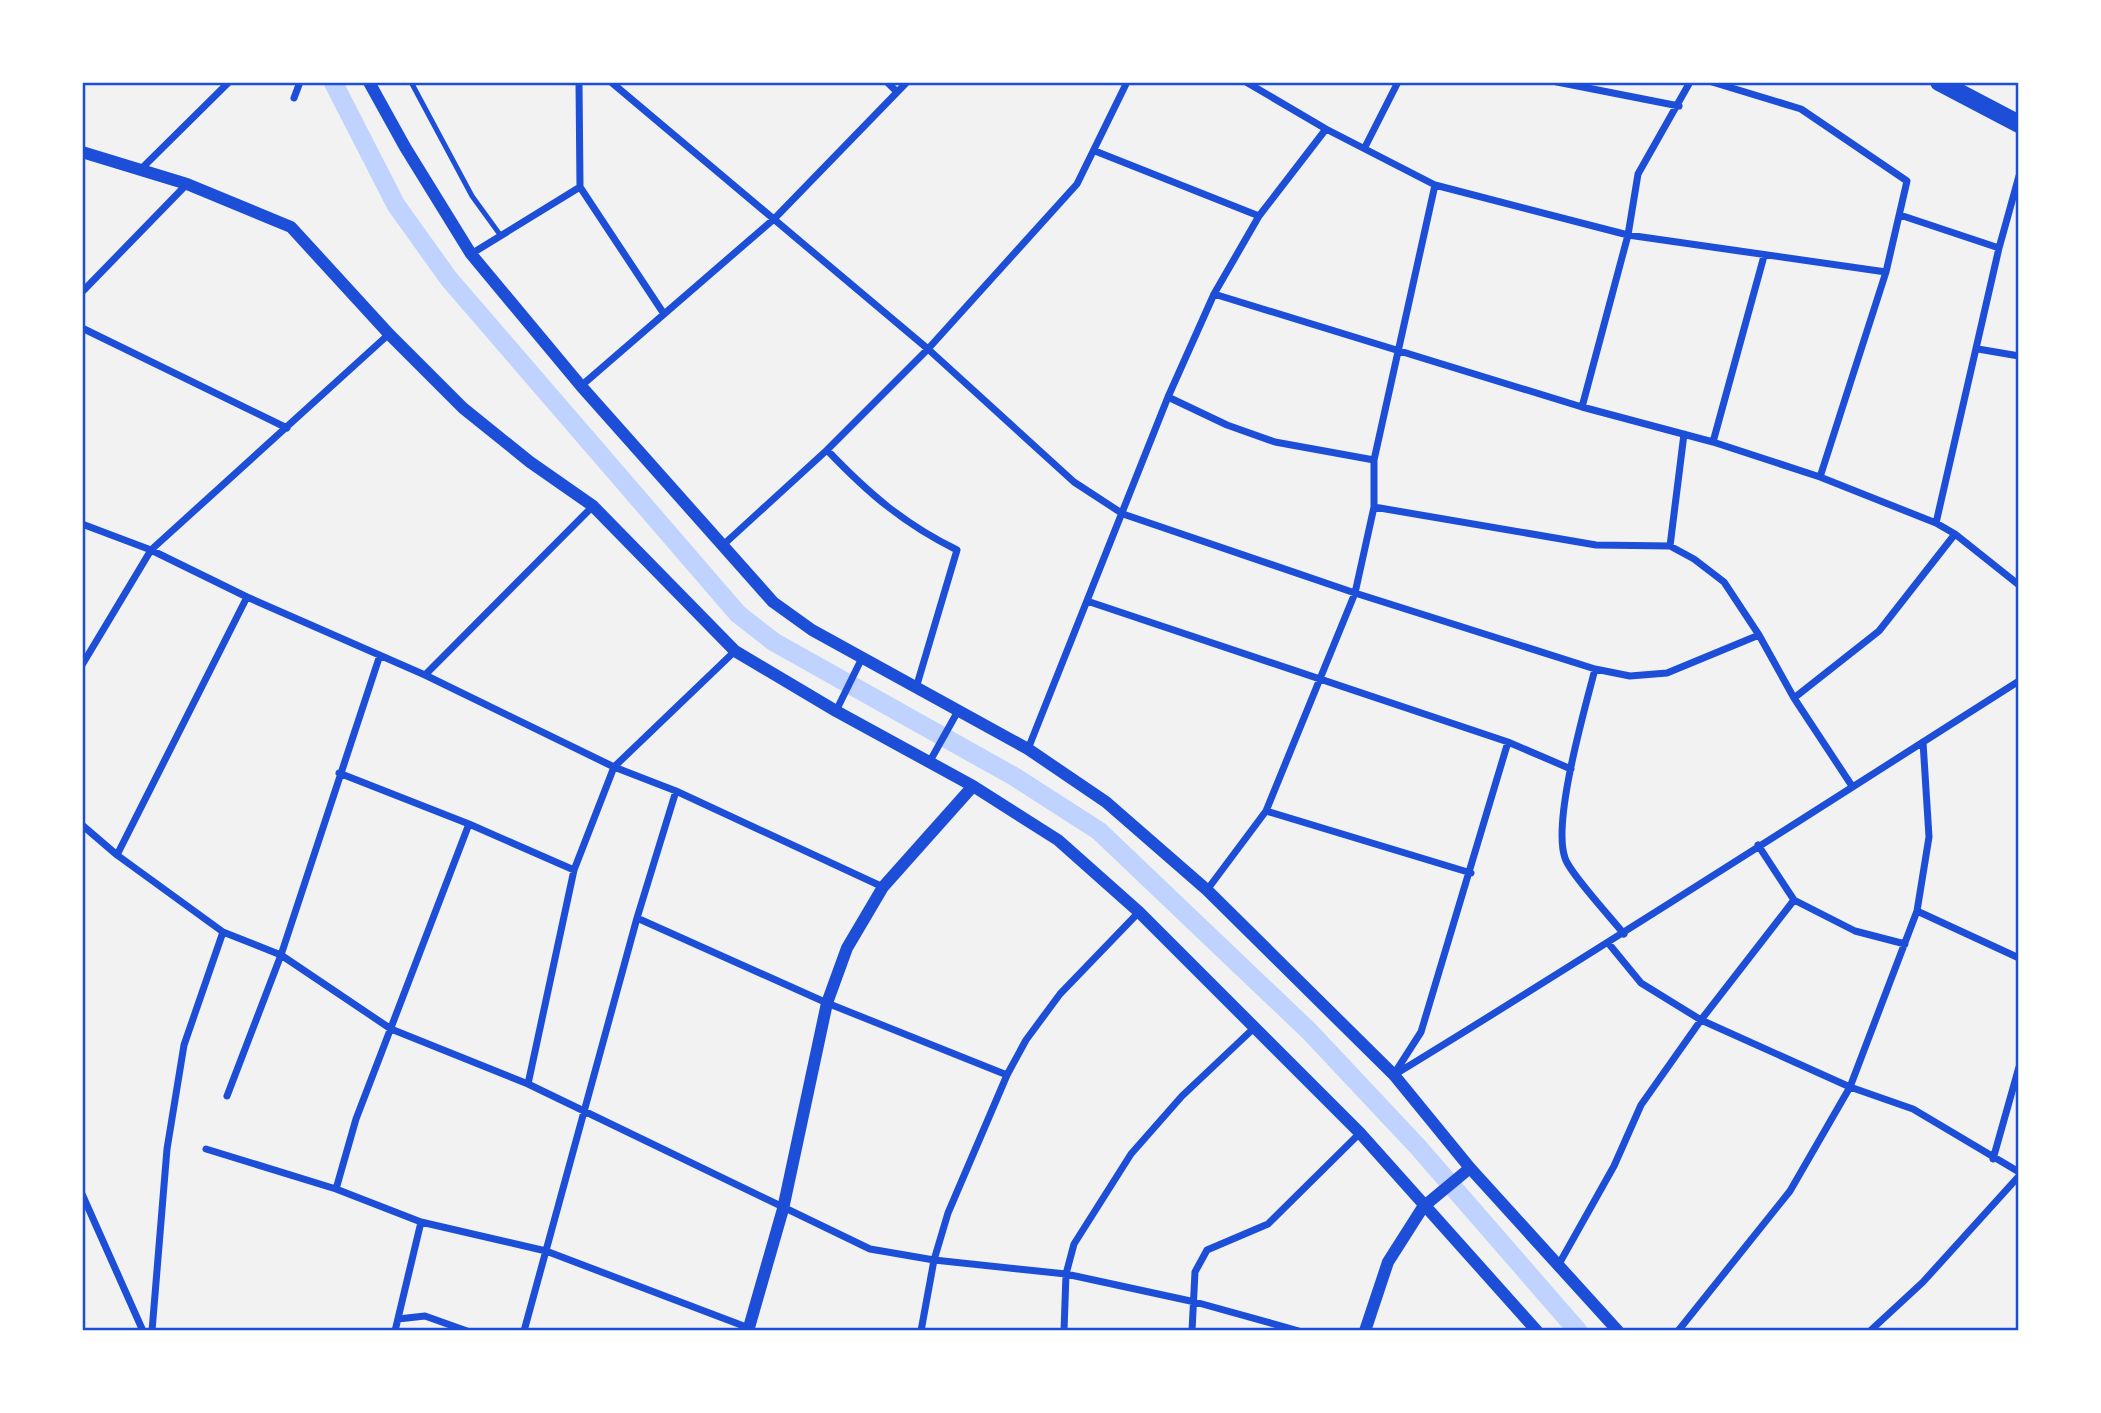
<svg xmlns="http://www.w3.org/2000/svg" width="2101" height="1413" viewBox="0 0 2101 1413" font-family="Literata,serif">
<rect width="100%" height="100%" fill="#f2f2f2"/>
<g fill="none" stroke-linecap="round" stroke-linejoin="round">
<path stroke="#bfd3fe" stroke-width="19" d="M 333,82 L 396,205 L 449,279 L 738,614 L 774,642 L 1015,777 L 1099,831 L 1309,1031 L 1418,1147 L 1578,1331"/>
<path stroke="#1d4ed8" stroke-width="5" d="M 411,82 L 472,196 L 501,236"/>
<path stroke="#1d4ed8" stroke-width="7" d="M 579,82 L 580,187 L 664,314
M 611,82 L 928,349 L 1074,482 L 1123,514 L 1355,593 L 1595,669 L 1630,676 L 1667,673 L 1759,635
M 887,82 L 896,91
M 1246,82 L 1326,129 L 1435,185 L 1628,235 L 1886,272
M 1557,82 L 1679,106
M 1712,82 L 1801,109 L 1907,181 L 1886,272 L 1820,477
M 294,98 L 300,82
M 1365,147 L 1398,82
M 1095,151 L 1259,216
M 140,170 L 229,82
M 1900,215 L 1999,248
M 471,254 L 580,187
M 82,292 L 187,184
M 1214,294 L 1582,407 L 1713,442 L 1820,477 L 1936,523 L 1955,534 L 2019,585
M 82,328 L 287,428
M 1978,349 L 2019,356
M 581,386 L 775,218 L 907,82
M 1168,397 L 1227,425 L 1275,442 L 1374,460
M 1582,407 L 1628,235 L 1638,174 L 1690,82
M 1713,442 L 1764,256
M 827,450 C 868,493 904,524 957,550 L 916,688
M 1374,507 L 1596,545 L 1670,546 L 1694,559 L 1724,582 L 1759,635 L 1794,698 L 1852,786
M 1936,523 L 1999,248 L 2019,176
M 82,524 L 151,550 L 247,597 L 425,675 L 614,767 L 676,791 L 883,887
M 722,546 L 827,450 L 928,349 L 1077,184 L 1127,82
M 1670,546 L 1684,434
M 1087,601 L 1508,742 L 1571,769
M 82,665 L 151,550 L 389,334
M 1595,669 C 1585,709 1552,821 1565,858 C 1569,872 1612,919 1624,934
M 425,675 L 593,506
M 1794,698 L 1879,631 L 1955,534
M 836,711 L 862,658
M 1028,749 L 1168,397 L 1214,294 L 1259,216 L 1326,129
M 930,761 L 958,711
M 339,773 L 469,824 L 574,870
M 1266,811 L 1471,873
M 82,825 L 117,855 L 223,932 L 281,955 L 391,1029 L 528,1084 L 870,1249 L 934,1260 L 1066,1274 L 1195,1302 L 1299,1331
M 1758,845 L 1794,900 L 1855,931 L 1905,944
M 117,855 L 247,597
M 1207,890 L 1266,811 L 1355,593 L 1374,507 L 1374,460 L 1435,185
M 1917,911 L 2019,958
M 637,918 L 827,1003 L 1007,1075
M 1609,944 L 1641,983 L 1701,1020 L 1850,1087 L 1913,1109 L 2019,1172
M 1396,1071 L 1421,1032 L 1508,742
M 1394,1075 C 1604,947 1811,813 2019,681
M 528,1084 L 574,870 L 614,767 L 735,651
M 227,1096 L 281,955 L 380,655
M 206,1149 L 336,1189
M 1993,1159 L 2019,1067
M 82,1194 L 143,1331
M 421,1222 L 546,1251 L 749,1328
M 1559,1264 L 1614,1166 L 1641,1105 L 1701,1020 L 1794,900
M 398,1319 L 425,1316 L 467,1331
M 152,1331 L 167,1149 L 184,1045 L 223,932
M 395,1331 L 421,1222 L 336,1189 L 356,1119 L 469,824
M 524,1331 L 637,918 L 676,791
M 921,1331 L 934,1260 L 948,1213 L 1007,1075 L 1026,1040 L 1060,994 L 1139,912
M 1064,1331 L 1066,1274 L 1074,1244 L 1131,1154 L 1182,1096 L 1254,1028
M 1192,1331 L 1195,1272 L 1207,1250 L 1268,1224 L 1360,1133
M 1678,1331 L 1790,1191 L 1850,1087 L 1917,911 L 1929,837 L 1923,742
M 1870,1331 L 1923,1282 L 2019,1176"/>
<path stroke="#1d4ed8" stroke-width="12" d="M 369,82 L 405,147 L 471,254 L 581,386 L 773,602 L 812,630 L 1028,749 L 1106,802 L 1207,890 L 1394,1075 L 1470,1168 L 1618,1331
M 82,152 L 187,184 L 291,227 L 389,334 L 463,408 L 530,462 L 593,506 L 735,651 L 836,711 L 973,786 L 883,887 L 847,948 L 827,1003 L 783,1209 L 748,1331
M 973,786 L 1058,840 L 1139,912 L 1360,1133 L 1537,1331
M 1365,1331 L 1388,1262 L 1423,1207 L 1470,1168"/>
<path stroke="#1d4ed8" stroke-width="18" d="M 1939,82 L 2019,124"/>
</g>
<rect width="2101" height="1413" fill="none" stroke="#ffffff" stroke-width="168"/>
<rect x="84" y="84" width="1933" height="1245" fill="none" stroke="#1d4ed8" stroke-width="2.5"/>
</svg>
